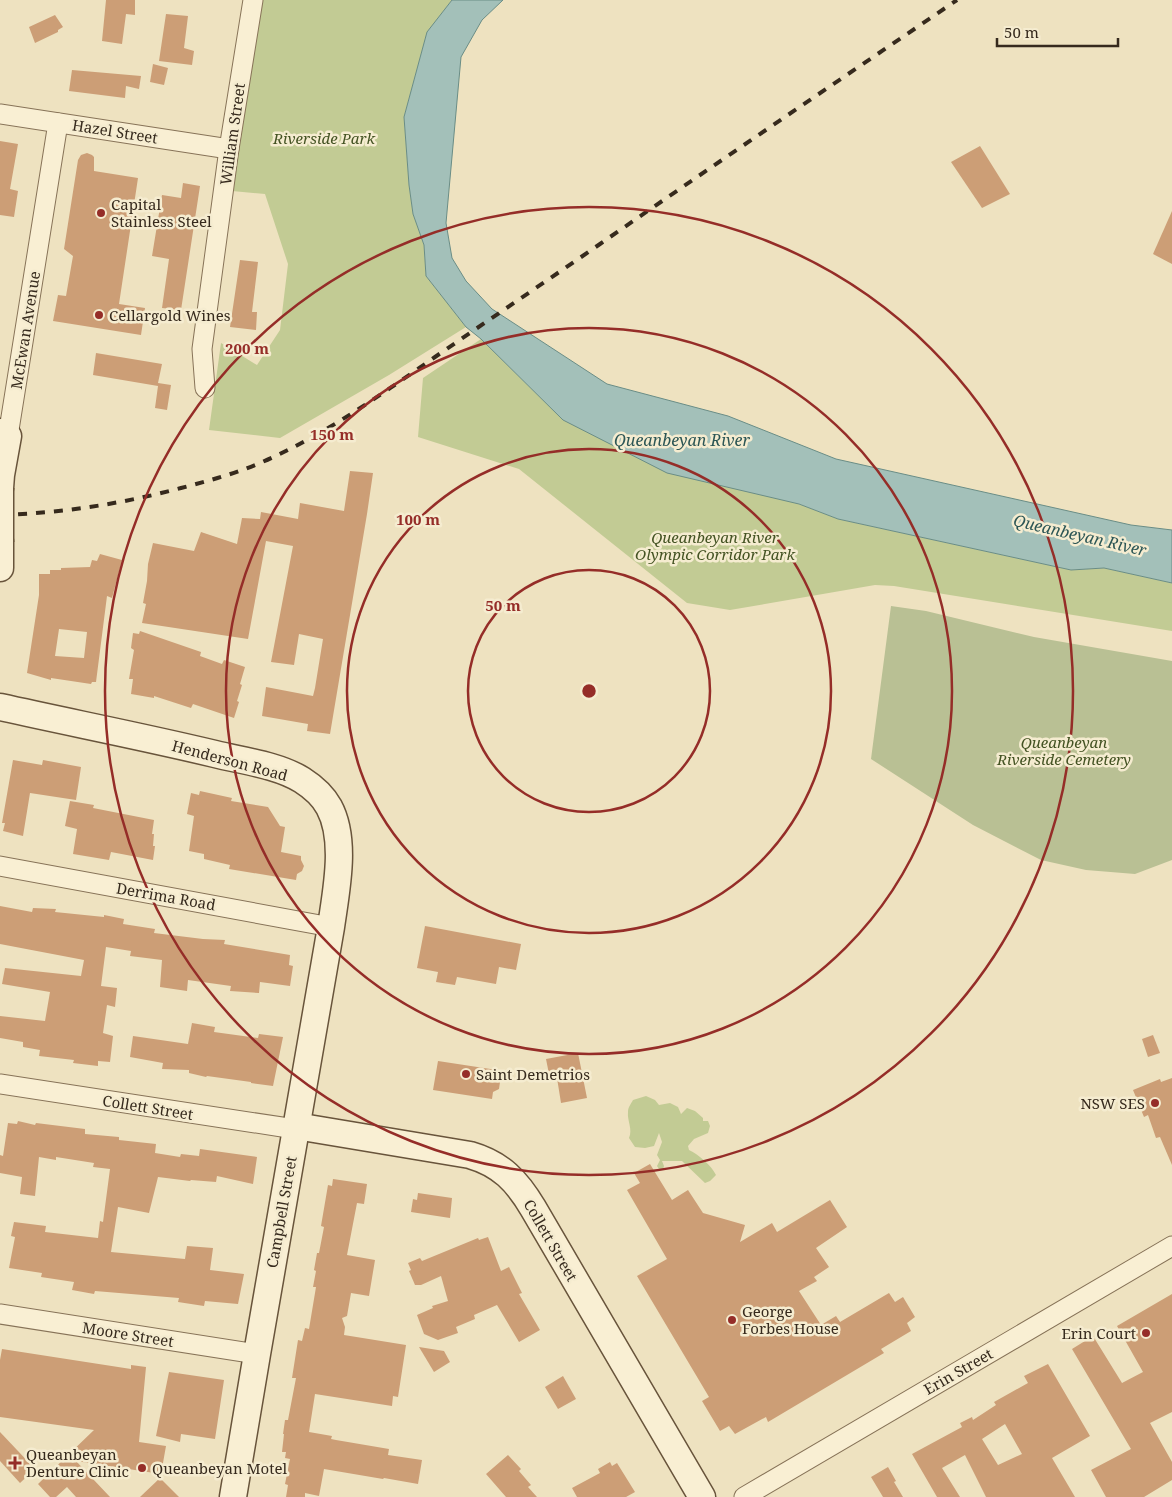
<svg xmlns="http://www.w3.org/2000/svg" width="1172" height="1497" font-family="'Noto Serif',serif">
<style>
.green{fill:#c2cb94}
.cemetery{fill:#b9c094}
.water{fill:#a3c0b9;stroke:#6a8d86}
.building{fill:#cc9e76;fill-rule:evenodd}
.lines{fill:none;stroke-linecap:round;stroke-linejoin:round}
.street-casing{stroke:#877358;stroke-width:21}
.secondary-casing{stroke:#68543b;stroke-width:29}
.street{stroke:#f9efd3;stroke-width:19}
.secondary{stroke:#f9efd3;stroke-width:26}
.rail{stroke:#362a1d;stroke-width:4;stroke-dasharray:9 9;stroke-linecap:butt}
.secondary-bridge-casing{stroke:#68543b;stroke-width:29;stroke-linecap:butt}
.secondary-bridge{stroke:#f9efd3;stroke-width:26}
.ring{fill:none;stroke:#952d28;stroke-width:2.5}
.poi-dot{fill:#952d28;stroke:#f5ecd0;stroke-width:2}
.labels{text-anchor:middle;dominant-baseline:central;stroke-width:5;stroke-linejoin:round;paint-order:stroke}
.street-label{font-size:15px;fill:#362a1d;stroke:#f5ecd0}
.park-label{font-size:15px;font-style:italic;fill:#445323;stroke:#f5ecd0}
.poi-label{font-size:15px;fill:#362a1d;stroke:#f5ecd0;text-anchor:start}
.water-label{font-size:16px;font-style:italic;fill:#2c5655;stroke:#f5ecd0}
.centre{fill:#952d28;stroke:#f5ecd0;stroke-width:2.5}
.ring-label{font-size:15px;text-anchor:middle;font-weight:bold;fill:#952d28;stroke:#f5ecd0;stroke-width:5;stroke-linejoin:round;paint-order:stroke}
</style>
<rect width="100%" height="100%" fill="#eee2c0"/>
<g class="green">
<polygon points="263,0 452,0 427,33 404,117 409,185 413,214 424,245 426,276 466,327 389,375 280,438 209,430 221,343 257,365 280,330 288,264 265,194 232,191"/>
<polygon points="481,339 563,420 799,504 838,519 1071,570 1104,568 1172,583 1172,631 894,586 875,585 730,610 687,603 519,469 418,437 423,378"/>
<path d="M646,1096L655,1100L659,1105L670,1103L678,1107L681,1114L687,1108L695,1111L703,1118V1121H708L710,1126L708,1133L694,1139L688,1146L689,1150C699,1155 711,1165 716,1175L710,1181L705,1183L682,1161H662L664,1166L663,1170L659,1169L657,1166L660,1160L657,1155L662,1142L659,1133L654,1146L645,1148L635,1147L629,1138C633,1129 627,1121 628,1112C628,1107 631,1104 633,1100Z"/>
</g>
<polygon class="cemetery" points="891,606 926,611 1034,637 1172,661 1172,860 1135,874 1086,870 1041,860 973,825 871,759"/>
<polygon class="water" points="452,0 503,0 482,20 461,57 446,223 452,258 466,281 492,309 607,384 728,416 836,459 1131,525 1172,530 1172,583 1104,568 1071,570 838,519 799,504 667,473 563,420 481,339 466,327 426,276 424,245 413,214 409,185 404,117 427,32"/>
<g class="building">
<polygon points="106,0 135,0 135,15 126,14 122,44 102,41"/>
<polygon points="166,14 188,16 184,48 194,51 192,65 159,61"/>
<polygon points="55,15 63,27 58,30 58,32 35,43 29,27"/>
<polygon points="153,64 168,68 164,85 150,82"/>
<polygon points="72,70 141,76 139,89 126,86 125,98 69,91"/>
<polygon points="0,141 18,144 10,189 18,191 14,217 0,215"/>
<polygon points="980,146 1010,194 982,208 951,162"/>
<polygon points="87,153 92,155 94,157 94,171 138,178 119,304 145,308 141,335 53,321 58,295 66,296 73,256 64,249 78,160 81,155"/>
<polygon points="183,183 200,186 181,310 162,308 169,259 152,256 162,195 181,198"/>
<polygon points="1172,211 1172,264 1153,254"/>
<polygon points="240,260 258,262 252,312 257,312 256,330 230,327"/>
<polygon points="96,353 162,364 158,383 171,385 167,410 155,408 158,386 93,375"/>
<polygon points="350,471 373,473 367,514 330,734 307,731 308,724 262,716 266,687 313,696 315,688 323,639 299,634 294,665 271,662 293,546 266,541 248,639 142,623 146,604 143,603 147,581 148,564 153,543 194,551 201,532 237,544 242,518 260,519 261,512 298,519 300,503 344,511"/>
<path d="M100,554L122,560L112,598L107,596L96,682H92L91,684L51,678V680L27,673L39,595V574H50V570H61V568L90,567L92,560L97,561ZM59,629L87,632L84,658L55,656Z"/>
<polygon points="140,631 201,652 200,656 222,664 224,660 245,667 240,684 242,685 237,701 239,702 234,718 193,704 191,708 154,696 154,698 131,694 133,679 129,679 134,650 131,648 133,633 139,634"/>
<polygon points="13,760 42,765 43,760 81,767 76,800 30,793 23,836 3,831 5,823 2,823"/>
<polygon points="200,791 232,798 231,801 268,807 280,826 285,827 281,852 301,856 301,860 304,866 302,871 297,874 296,880 229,869 230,865 204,859 204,854 189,851 194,816 187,814 191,793 199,795"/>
<polygon points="70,801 94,805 93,808 154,820 152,834 154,834 153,846 155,846 153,860 111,852 109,860 73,854 77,829 65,826"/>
<polygon points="0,906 32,912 33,908 56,909 55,912 104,917 104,915 124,919 123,924 155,929 154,933 203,939 225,940 224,944 290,955 289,965 293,966 290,986 260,982 259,993 230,991 231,986 188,980 187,991 160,987 162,960 130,956 131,951 106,947 101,986 117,988 115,1007 107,1005 103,1033 113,1036 110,1062 98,1061 98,1066 73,1063 74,1060 39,1056 40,1050 23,1047 23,1042 0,1038 0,1016 45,1021 50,992 2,984 5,968 81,976 84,960 0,944"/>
<polygon points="425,926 521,944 516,970 499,967 496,984 457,977 455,985 436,982 438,972 417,968"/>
<polygon points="192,1023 215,1027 214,1032 258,1038 259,1034 283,1037 273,1086 251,1083 251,1082 207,1076 206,1077 189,1073 189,1070 162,1069 163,1063 130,1057 133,1036 188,1044"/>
<polygon points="1153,1035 1160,1053 1148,1057 1142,1039"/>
<polygon points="578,1053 587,1098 561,1103 557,1078 550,1079 546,1059"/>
<polygon points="438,1061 497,1070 495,1077 500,1082 499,1089 493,1092 492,1099 433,1090"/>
<polygon points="1172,1078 1172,1165 1160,1137 1156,1138 1148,1115 1144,1117 1133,1090 1160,1079 1161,1082"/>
<polygon points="18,1121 35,1125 36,1123 85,1129 85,1134 119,1137 119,1140 156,1144 155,1153 180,1157 181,1154 199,1156 200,1149 257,1157 253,1184 217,1176 216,1182 191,1180 190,1181 158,1177 149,1213 118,1207 111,1252 185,1259 187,1246 213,1248 210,1270 244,1274 238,1304 205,1301 204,1306 178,1302 179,1298 95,1291 94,1294 72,1290 74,1282 41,1277 42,1273 9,1268 15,1237 11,1236 14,1222 46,1226 45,1232 98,1238 100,1221 103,1222 110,1169 93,1167 94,1163 56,1157 56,1160 39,1157 35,1196 20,1194 22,1177 0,1173 0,1155 3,1156 8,1123 17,1124"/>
<polygon points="650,1164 672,1200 688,1190 703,1213 745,1225 740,1242 772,1223 777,1232 830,1200 847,1227 816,1248 829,1267 814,1277 817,1281 799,1291 821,1325 836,1316 840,1322 889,1293 895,1302 903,1297 915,1317 907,1323 911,1331 881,1349 884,1353 768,1422 766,1417 735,1434 729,1426 720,1431 702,1401 709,1397 637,1276 667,1259 627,1190 640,1183 634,1173"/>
<polygon points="333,1179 367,1184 364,1204 357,1203 347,1255 375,1260 369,1296 351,1293 347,1316 342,1318 345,1327 344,1335 406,1345 398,1397 393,1396 392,1406 315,1394 309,1432 332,1436 331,1439 336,1440 389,1449 388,1455 422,1460 418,1484 384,1478 383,1479 324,1469 319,1496 305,1493 305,1497 286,1497 288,1485 285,1484 290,1459 285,1458 286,1452 282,1452 284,1434 283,1434 285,1420 288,1420 296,1378 292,1378 298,1340 302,1341 305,1328 309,1329 316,1287 313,1287 316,1271 314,1270 317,1253 319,1253 324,1227 321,1226 328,1185 332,1186"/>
<polygon points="418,1193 452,1198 450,1218 411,1212 413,1199 417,1200"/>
<polygon points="488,1237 501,1271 509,1267 522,1293 519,1294 540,1330 519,1342 497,1305 474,1315 475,1319 456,1327 458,1333 438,1340 424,1334 417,1315 433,1308 432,1306 448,1301 441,1276 421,1285 415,1285 409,1271 411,1270 408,1263 420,1258 422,1261 478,1238 479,1240"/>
<polygon points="1172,1294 1172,1412 1150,1423 1172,1462 1172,1480 1144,1497 1106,1497 1091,1470 1131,1449 1072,1349 1093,1336 1122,1383 1143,1372 1117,1326"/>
<polygon points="419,1347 444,1351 450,1362 434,1372"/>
<polygon points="2,1349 131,1369 131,1365 146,1367 139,1442 166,1446 161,1474 76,1461 110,1497 76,1497 67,1487 56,1497 50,1497 38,1484 94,1430 0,1417 0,1360"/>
<path d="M1048,1364L1090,1436L1052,1458L1075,1497H986L965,1455L942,1468L960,1497H937L912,1454L962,1427L960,1423L972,1417L973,1420L996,1405L994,1402L1028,1383L1024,1376ZM1005,1424L1022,1454L998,1465L982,1439Z"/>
<polygon points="169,1372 224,1380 215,1439 181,1434 180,1442 156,1436"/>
<polygon points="563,1376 576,1399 558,1409 545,1387"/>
<polygon points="0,1432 35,1469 20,1483 0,1461"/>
<polygon points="508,1455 521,1469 519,1471 531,1485 528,1487 537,1497 506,1497 486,1474"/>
<polygon points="610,1462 612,1466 617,1463 635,1492 626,1497 577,1497 572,1488 600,1473 598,1469"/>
<polygon points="888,1467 896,1481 894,1482 903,1497 883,1497 871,1477"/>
<polygon points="160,1478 179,1497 140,1497"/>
</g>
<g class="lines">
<g class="street-casing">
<g id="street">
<polyline points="0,114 229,149"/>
<polyline points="205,388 202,349 229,149 253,0"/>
<polyline points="8,436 58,123"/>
<polyline points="0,866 331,927"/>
<polyline points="0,1084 295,1129"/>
<polyline points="0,1314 257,1354"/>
<polyline points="744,1497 1172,1246"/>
</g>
</g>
<g class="secondary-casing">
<g id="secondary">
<polyline points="0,432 8,436 1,475 0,488"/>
<polyline points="0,568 0,542"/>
<path d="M0,707C72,723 144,737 215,754C243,761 278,765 302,780C313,787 323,796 329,807C347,840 336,891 331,927L257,1354L233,1497"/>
<path d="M296,1126L470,1155C501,1164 517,1181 533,1208L702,1497"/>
</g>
</g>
<use href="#street" class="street"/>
<use href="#secondary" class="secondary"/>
<path class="rail" d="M0,515C62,513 121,504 181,488C208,481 234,474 260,463C323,436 379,396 435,357C490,319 545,282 600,244C718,162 838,81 957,0"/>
<g class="secondary-bridge-casing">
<polyline id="secondary-bridge" points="0,488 0,542"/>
</g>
<use href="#secondary-bridge" class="secondary-bridge"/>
</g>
<g class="ring">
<circle cx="589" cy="691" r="121"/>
<circle cx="589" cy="691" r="242"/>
<circle cx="589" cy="691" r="363"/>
<circle cx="589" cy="691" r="484"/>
</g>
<g class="poi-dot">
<circle cx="101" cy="213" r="5"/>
<circle cx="99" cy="315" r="5"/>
<circle cx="466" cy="1074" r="5"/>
<circle cx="1155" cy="1103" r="5"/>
<circle cx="732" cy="1320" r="5"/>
<circle cx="1146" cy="1333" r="5"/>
<path d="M12.5 1455.5h5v5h5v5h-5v5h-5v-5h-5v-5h5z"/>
<circle cx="142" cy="1468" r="5"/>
</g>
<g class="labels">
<g class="street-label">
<text transform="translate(115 131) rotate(9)">Hazel Street</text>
<text transform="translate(232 134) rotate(-82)">William Street</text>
<text transform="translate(25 330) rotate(-81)">McEwan Avenue</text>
<text transform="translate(230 760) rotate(15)">Henderson Road</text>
<text transform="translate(166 896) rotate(10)">Derrima Road</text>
<text transform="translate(148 1107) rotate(9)">Collett Street</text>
<text transform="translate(281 1212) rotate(-80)">Campbell Street</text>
<text transform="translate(551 1240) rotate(60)">Collett Street</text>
<text transform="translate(128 1334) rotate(9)">Moore Street</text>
<text transform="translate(958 1371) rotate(-30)">Erin Street</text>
</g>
<g class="park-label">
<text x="324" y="138">Riverside Park</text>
<text x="715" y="537">Queanbeyan River<tspan x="715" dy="17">Olympic Corridor Park</tspan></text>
<text x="1064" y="742">Queanbeyan<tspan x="1064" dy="17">Riverside Cemetery</tspan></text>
</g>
<g class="poi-label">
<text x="111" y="204">Capital<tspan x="111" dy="17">Stainless Steel</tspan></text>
<text x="109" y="315">Cellargold Wines</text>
<text x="476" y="1074">Saint Demetrios</text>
<text x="1145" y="1103" text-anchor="end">NSW SES</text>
<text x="742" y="1311">George<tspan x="742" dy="17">Forbes House</tspan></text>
<text x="1136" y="1333" text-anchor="end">Erin Court</text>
<text x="26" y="1454">Queanbeyan<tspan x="26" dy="17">Denture Clinic</tspan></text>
<text x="152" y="1468">Queanbeyan Motel</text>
</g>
<g class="water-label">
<text x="682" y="440">Queanbeyan River</text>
<text transform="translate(1080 535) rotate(13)">Queanbeyan River</text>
</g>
</g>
<circle cx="589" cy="691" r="8" class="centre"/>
<g class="ring-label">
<text x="247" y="354">200 m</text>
<text x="332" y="440">150 m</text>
<text x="418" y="525">100 m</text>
<text x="503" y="611">50 m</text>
</g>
<path d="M997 38v8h121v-8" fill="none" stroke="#362a1d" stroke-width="2.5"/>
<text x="1004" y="38" font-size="15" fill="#362a1d" stroke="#f5ecd0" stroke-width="4" paint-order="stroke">50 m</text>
</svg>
